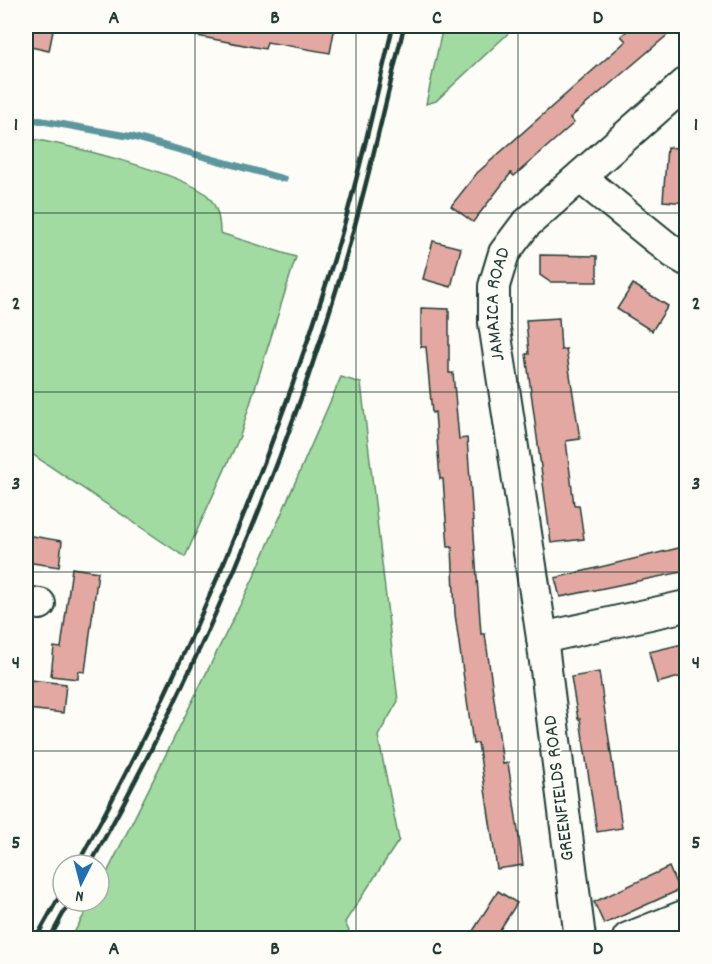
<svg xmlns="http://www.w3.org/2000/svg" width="712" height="964" font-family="Dekko,sans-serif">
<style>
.green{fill:#a1dba1;stroke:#608c6a;stroke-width:1.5}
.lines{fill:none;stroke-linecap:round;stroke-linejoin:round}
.stream{stroke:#5c979e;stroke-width:7}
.building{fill:#e2a8a1;stroke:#1f3d34;stroke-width:1.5}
.minor-casing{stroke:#1f3d34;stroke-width:34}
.minor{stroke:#fdfcf7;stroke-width:30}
.rail{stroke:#1f3d34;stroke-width:4.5}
.grid{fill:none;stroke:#1f3d34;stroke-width:1.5;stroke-opacity:0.55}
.labels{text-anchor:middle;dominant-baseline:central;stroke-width:4.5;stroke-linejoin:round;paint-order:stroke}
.street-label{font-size:20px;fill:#1f3d34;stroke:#fdfcf7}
.neatline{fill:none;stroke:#1f3d34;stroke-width:2}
.grid-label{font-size:20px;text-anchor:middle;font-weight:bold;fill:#1f3d34}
</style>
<rect width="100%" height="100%" fill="#fdfcf7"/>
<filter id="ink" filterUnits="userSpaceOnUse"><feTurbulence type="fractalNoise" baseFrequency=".0167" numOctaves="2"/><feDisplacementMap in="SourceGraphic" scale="12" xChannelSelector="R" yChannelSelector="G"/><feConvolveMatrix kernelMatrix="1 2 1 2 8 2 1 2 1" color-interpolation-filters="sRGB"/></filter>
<g filter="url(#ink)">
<g class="green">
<polygon points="443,26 516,26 436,101 426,104"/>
<path d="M26,138C64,144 180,172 207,195C217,205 220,220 220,233L296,257L240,436L185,557L26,450Z"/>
<polygon points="341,377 361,383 398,701 378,736 399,840 345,922 352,938 71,938 92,901 99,901 99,889 253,579"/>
</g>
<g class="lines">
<polyline class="stream" points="26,118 133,137 284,179"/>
</g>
<g class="building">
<polygon points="26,26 54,26 49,51 26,46"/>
<polygon points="186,26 335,26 330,53 267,42 265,49 186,34"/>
<polygon points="633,26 678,26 570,118 574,123 514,176 511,173 473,222 451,206 477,173 626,41 621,36"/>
<polygon points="667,147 687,149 687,203 663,201"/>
<polygon points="433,241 461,248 451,287 423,279"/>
<polygon points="540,255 597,256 597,282 550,282 540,275"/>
<polygon points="633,284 668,306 652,331 617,309"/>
<polygon points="421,308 449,309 449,373 453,373 459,439 467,438 481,634 485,634 503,764 508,763 523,865 497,869 478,743 473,744 455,614 452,547 448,547 443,479 440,479 435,412 432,413 426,347 421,347"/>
<polygon points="559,318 561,350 566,349 580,439 566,441 574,505 579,505 584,539 551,543 526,354 529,354 526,320"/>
<polygon points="26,535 62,541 59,567 26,562"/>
<polygon points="687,546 687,571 560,597 555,578"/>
<polygon points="72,568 98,572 85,672 78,671 78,679 51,676 54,647 61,648"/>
<polygon points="687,643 687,675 657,683 649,652"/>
<polygon points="599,672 622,828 597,832 580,719 578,719 571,677"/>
<polygon points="30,680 66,684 63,713 27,709"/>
<polygon points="669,867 679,890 604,924 594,902"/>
<polygon points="498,891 517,903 494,939 468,939"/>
</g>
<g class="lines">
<g class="minor-casing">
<g id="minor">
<polyline points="580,177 674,253 686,260"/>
<polyline points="26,602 40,604"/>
<polyline points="542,638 686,606"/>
<path id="s1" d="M580,938L542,638L494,323V286L504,253L525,225L686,83"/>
<polyline points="628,938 686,915"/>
</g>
</g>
<use href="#minor" class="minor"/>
<g class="rail">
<path d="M77,865C181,677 265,480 329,275C355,194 373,109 393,26"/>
<path d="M90,865C193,680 278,484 339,281C364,197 384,111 404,26"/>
<polyline points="36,938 63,890"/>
<polyline points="50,938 70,901"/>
</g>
</g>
</g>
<path class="grid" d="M195,26V938M356,26V938M518,26V938M26,213H686M26,392H686M26,572H686M26,751H686"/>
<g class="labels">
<g class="street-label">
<text stroke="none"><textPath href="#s1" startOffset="640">JAMAICA ROAD</textPath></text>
<text transform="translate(560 788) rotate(-97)">GREENFIELDS ROAD</text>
</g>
</g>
<rect width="712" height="964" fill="none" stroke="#fdfcf7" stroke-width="66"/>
<g transform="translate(81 883) rotate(186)"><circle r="28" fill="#fdfcf7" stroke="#a4b0a9" stroke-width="1.5"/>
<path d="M0-4.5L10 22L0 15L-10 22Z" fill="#1f6fb2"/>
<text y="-9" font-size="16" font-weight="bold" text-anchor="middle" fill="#1f3d34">N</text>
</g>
<rect x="33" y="33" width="646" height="898" class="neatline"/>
<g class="grid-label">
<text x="114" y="23">A</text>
<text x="275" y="23">B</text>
<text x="437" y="23">C</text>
<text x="598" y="23">D</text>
<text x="16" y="130">1</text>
<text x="696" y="130">1</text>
<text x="16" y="309">2</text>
<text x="696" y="309">2</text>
<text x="16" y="489">3</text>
<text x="696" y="489">3</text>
<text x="16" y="668">4</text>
<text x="696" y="668">4</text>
<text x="16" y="848">5</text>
<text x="696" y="848">5</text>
<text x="114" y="954">A</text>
<text x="275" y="954">B</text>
<text x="437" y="954">C</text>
<text x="598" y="954">D</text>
</g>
</svg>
